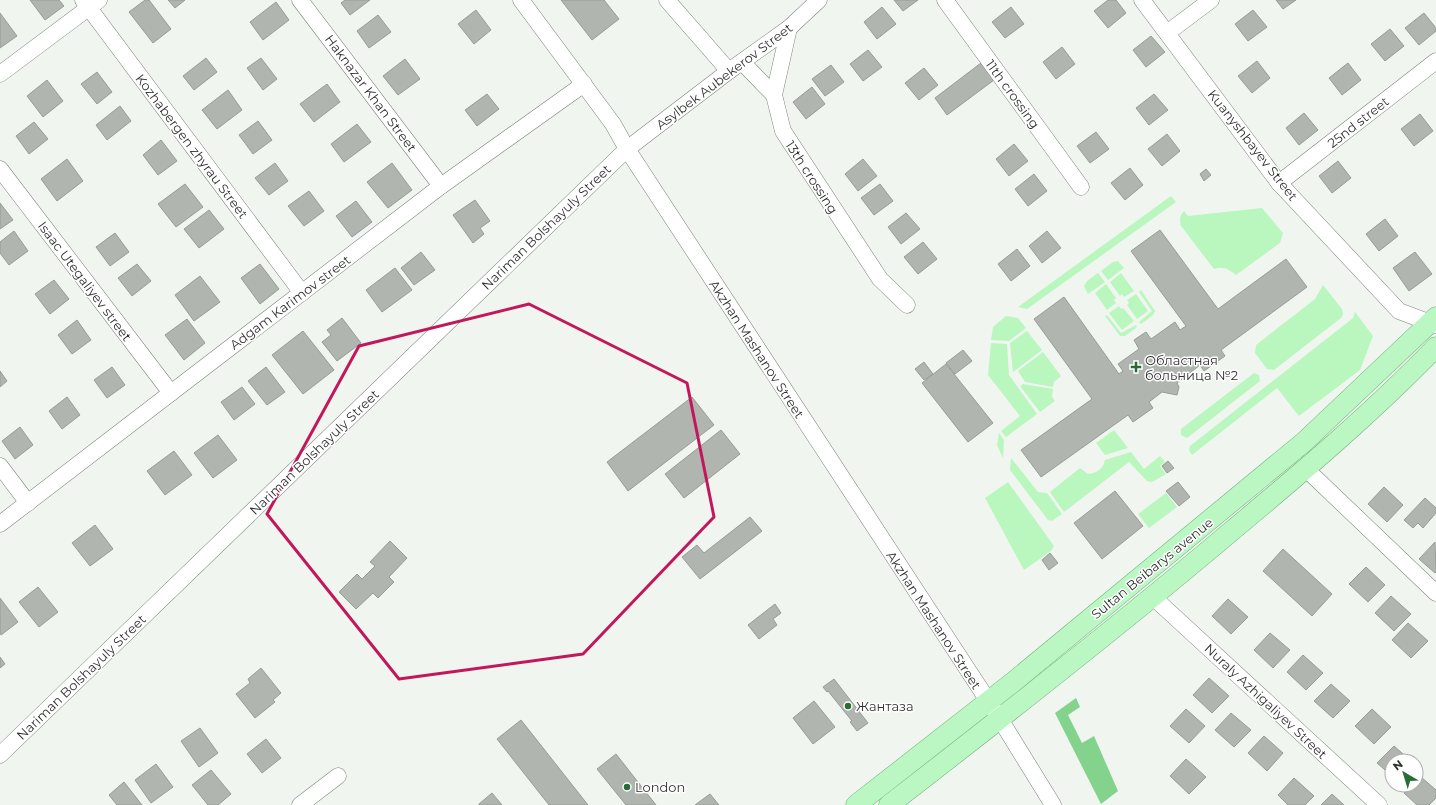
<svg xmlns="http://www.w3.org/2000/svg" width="1436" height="805" font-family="Montserrat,sans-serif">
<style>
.green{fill:#b9f7bf}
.forest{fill:#83d38d}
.building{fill:#b0b5b0;stroke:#989c98}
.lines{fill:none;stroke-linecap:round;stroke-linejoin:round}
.minor-casing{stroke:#7d827d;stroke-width:17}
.major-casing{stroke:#6cae76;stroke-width:21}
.minor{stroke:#fff;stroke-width:16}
.major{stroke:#baf7c3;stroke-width:20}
.marked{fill:none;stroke:#c2185b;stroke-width:3;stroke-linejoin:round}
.poi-dot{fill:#296c36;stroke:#fff;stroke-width:1.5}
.labels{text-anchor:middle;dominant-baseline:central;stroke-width:3;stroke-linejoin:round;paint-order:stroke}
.street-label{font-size:13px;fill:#313331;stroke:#fff}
.poi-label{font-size:13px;fill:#313331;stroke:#fff;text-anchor:start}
</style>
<rect width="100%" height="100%" fill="#f0f5f0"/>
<g class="green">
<polygon points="1171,196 1176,202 1027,309 1018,307"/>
<path d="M1262,208L1283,233L1280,243L1236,275C1228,269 1224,266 1214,269L1181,226C1179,219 1180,216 1184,211L1188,216Z"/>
<polygon points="1118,261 1124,268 1108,280 1101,271 1113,262"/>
<polygon points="1098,273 1105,282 1088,294 1084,286 1087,281"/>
<polygon points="1121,273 1134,291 1124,297 1122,294 1120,296 1110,282"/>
<polygon points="1106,284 1116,298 1114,300 1116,303 1107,310 1095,293"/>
<polygon points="1323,285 1342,309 1343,314 1341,318 1274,370 1267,369 1255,353 1256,345 1315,299"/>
<polygon points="1141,290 1155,311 1153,315 1141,324 1139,322 1152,311 1139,292"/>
<polygon points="1136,294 1148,311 1137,319 1127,305 1129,303 1127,300"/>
<polygon points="1119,306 1121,309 1123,308 1134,321 1122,330 1109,313"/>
<polygon points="1355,312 1373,336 1360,370 1299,416 1277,388 1192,455 1189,450 1190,446 1353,318"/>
<polygon points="1107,315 1121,333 1136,325 1137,327 1125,336 1120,336 1105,316"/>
<polygon points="1006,316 1018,318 1026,328 1009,341 991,340 993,327"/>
<polygon points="1027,331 1042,350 1013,372 1010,343"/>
<polygon points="991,343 1007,344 1009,375 1037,414 1006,437 1001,431 1020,416 988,375"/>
<polygon points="1043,352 1061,376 1054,382 1053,387 1025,382 1018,371"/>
<polygon points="1254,373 1259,375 1260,381 1187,438 1181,435 1181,429"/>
<polygon points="1023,384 1053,389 1052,397 1055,401 1040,412 1020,386"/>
<polygon points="1114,430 1128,448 1105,455 1096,443"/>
<polygon points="999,433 1004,440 1003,458 997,445"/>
<path d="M1131,452L1144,469L1160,456L1165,462L1160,466L1166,474L1152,482L1147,481L1129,462L1064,512L1050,492L1080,468L1088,474C1097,473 1103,469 1105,460Z"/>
<polygon points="1011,458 1038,492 1047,493 1062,514 1052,521 1048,520 1010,470"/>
<polygon points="1008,482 1054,546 1051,551 1024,570 985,498"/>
<polygon points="1166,493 1177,507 1149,528 1138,514"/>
</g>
<polygon class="forest" points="1076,698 1080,707 1068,715 1082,743 1094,736 1118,791 1101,804 1055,713"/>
<g class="building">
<polygon points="30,0 59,0 64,6 45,20"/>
<polygon points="145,0 149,0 171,29 153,43 129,12"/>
<polygon points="168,0 185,0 175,8"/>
<polygon points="345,0 370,0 350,15 341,3"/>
<polygon points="561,0 604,0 619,19 592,40"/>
<polygon points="894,0 918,0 903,11"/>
<polygon points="1108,0 1116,0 1126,13 1108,28 1094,11"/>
<polygon points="1276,0 1296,0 1283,9"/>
<polygon points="276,2 289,20 263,40 250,22"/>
<polygon points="882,7 896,24 877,39 864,22"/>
<polygon points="1011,7 1024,24 1005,38 992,22"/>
<polygon points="476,10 491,30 474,44 458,24"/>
<polygon points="1253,10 1267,27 1248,41 1235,24"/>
<polygon points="0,13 17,36 0,48"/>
<polygon points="1424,13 1436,28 1436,31 1419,45 1405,28"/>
<polygon points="378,15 391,32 369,48 357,31"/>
<polygon points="1390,29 1404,46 1385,61 1371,44"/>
<polygon points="1151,36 1165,52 1146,67 1133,50"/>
<polygon points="1062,47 1075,64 1056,79 1043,62"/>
<polygon points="868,50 882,67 863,81 850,64"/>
<polygon points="206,58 217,72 194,90 183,76"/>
<polygon points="261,58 277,79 263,90 247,68"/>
<polygon points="405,59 420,79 398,95 383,76"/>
<polygon points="1257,61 1270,78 1252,93 1238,76"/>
<polygon points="981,63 994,80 947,115 935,98"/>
<polygon points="1348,63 1361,80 1342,95 1329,78"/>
<polygon points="831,65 844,82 825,96 812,79"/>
<polygon points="924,68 938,85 919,100 905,83"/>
<polygon points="97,72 112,92 97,104 81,84"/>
<polygon points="47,80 63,101 43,117 27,96"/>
<polygon points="327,84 340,102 314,122 300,104"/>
<polygon points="812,87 825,104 806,119 793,102"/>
<polygon points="228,90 242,110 217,129 202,110"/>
<polygon points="487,94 499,109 477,126 465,110"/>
<polygon points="1154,94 1168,110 1149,125 1136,108"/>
<polygon points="120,106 131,121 107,140 96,125"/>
<polygon points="1304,113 1318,130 1299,145 1286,128"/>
<polygon points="1420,114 1433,131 1414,146 1401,129"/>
<polygon points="258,121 272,140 253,154 239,135"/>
<polygon points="34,122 48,139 29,154 16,136"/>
<polygon points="357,124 371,142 344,162 331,144"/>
<polygon points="1096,132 1109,149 1090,163 1077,146"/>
<polygon points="1167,134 1180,151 1162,166 1148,149"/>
<polygon points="161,140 177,161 158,175 143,155"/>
<polygon points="1014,144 1028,161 1009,176 996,159"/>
<polygon points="67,159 83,181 57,201 41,179"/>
<polygon points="863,159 877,176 858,191 845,174"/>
<polygon points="1338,161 1351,178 1332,193 1319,176"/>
<polygon points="275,163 288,181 269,195 255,178"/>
<polygon points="392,163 412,190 388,208 367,182"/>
<polygon points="1130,168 1143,185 1125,200 1111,183"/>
<polygon points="1206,169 1211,175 1204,181 1200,174"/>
<polygon points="1034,174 1047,191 1028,206 1015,189"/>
<polygon points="185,184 203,207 176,227 158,204"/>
<polygon points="880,184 893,201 874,215 861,198"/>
<polygon points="309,191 324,211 304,226 288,206"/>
<polygon points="475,200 490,221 480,228 484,234 473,243 453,215"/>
<polygon points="356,201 372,222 352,237 336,216"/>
<polygon points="0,203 13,220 0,229"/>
<polygon points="209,210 224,229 199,248 184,229"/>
<polygon points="906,213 920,229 901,244 888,227"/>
<polygon points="1385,219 1398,236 1379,251 1366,234"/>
<polygon points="1160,230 1218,309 1286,259 1307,287 1221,350 1225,356 1204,371 1200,365 1177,383 1179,387 1177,395 1162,392 1149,402 1153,408 1133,422 1128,415 1041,477 1021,450 1092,399 1034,319 1064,297 1119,374 1123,371 1118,364 1139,349 1134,340 1146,332 1151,339 1175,322 1180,330 1186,326 1131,251"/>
<polygon points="14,231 28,251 9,265 0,253 0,242"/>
<polygon points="1047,231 1061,248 1042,263 1029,246"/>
<polygon points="115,233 129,252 110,266 96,247"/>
<polygon points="923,242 937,259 918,274 904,257"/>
<polygon points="1017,249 1030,266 1011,281 998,264"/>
<polygon points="421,252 435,270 414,285 401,268"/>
<polygon points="1415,252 1432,274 1409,291 1393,268"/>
<polygon points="137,264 151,281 132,296 118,278"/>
<polygon points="260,264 279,289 260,304 241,278"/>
<polygon points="395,268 412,290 382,312 366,290"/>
<polygon points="200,276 220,302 194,321 175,295"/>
<polygon points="54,280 69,299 50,314 35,294"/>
<polygon points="342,318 361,343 337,361 322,342 331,335 327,330"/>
<polygon points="187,319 205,343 184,360 165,335"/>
<polygon points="77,320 91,340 72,354 58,335"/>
<polygon points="303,331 334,370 303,394 272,355"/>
<polygon points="963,350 972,361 955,374 946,363"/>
<polygon points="924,362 933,374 924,380 915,369"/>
<polygon points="946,364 993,423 968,442 922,383"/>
<polygon points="112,367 125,385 107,398 94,380"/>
<polygon points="266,367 285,392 267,405 248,381"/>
<polygon points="0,371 7,381 0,387"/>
<polygon points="242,387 255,404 234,420 221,402"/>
<polygon points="67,397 80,415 62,429 49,411"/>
<polygon points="692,397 714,425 628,491 607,462"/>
<polygon points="20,427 33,445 15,459 2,441"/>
<polygon points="721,430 740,454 684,498 665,474"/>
<polygon points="218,435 237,460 213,478 194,453"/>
<polygon points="174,451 192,475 165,495 147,471"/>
<polygon points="1168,461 1174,468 1167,473 1162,466"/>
<polygon points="1178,482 1190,497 1179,506 1166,491"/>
<polygon points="1384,487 1403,505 1387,522 1368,504"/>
<polygon points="1115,491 1143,526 1102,559 1074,523"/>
<polygon points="1425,498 1436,508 1436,513 1423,528 1418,523 1413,528 1404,520"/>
<polygon points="750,517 762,531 700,579 682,557 697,545 704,553"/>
<polygon points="95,525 113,549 90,566 72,543"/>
<polygon points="390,541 407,558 389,577 394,582 378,598 373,593 356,609 339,592 357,574 362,579 375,566 370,562"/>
<polygon points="1435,542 1436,572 1435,573 1419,559"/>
<polygon points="1283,549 1332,594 1312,616 1263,571"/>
<polygon points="1050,553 1058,563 1049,570 1042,560"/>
<polygon points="1366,567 1385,585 1368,602 1349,584"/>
<polygon points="38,587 58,612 39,627 19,602"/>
<polygon points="1391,596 1411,614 1394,631 1375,613"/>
<polygon points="0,598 18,622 1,635 0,633"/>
<polygon points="1228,599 1248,617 1231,634 1212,616"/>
<polygon points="775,604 781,613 773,619 777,625 759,639 748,625"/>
<polygon points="1408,623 1428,641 1411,658 1392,640"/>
<polygon points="1270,633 1290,650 1273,668 1254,650"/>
<polygon points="1303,655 1323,673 1306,690 1287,672"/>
<polygon points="0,657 5,664 0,668"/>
<polygon points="261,668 281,693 273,700 275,702 255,718 236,694 250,683 248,679"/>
<polygon points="1209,678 1229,696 1212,713 1193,695"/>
<polygon points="834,679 868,723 857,731 850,722 852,721 828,691 827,692 823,687"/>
<polygon points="1331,684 1350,701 1333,718 1314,701"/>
<polygon points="814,701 835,727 813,744 793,718"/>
<polygon points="1186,709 1205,726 1189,743 1170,726"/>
<polygon points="1372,709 1391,727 1374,744 1355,726"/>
<polygon points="1231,713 1251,730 1234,747 1215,730"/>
<polygon points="521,720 588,805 549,805 497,739"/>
<polygon points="200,728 218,753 199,767 181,741"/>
<polygon points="1264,736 1283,753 1267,771 1248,753"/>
<polygon points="266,739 281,758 262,773 247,754"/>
<polygon points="1394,746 1411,761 1392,761 1392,776 1377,763"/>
<polygon points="616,754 656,805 626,805 597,769"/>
<polygon points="1186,759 1206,777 1189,794 1170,776"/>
<polygon points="156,764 173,787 151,803 135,780"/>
<polygon points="211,770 231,794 218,805 208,805 192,785"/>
<polygon points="1421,777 1436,790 1436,798 1429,805 1417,805 1404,793 1413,785 1416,785 1416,781"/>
<polygon points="1294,778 1314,796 1305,805 1288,805 1278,795"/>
<polygon points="124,782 142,805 117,805 109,795"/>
<polygon points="492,793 502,805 479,805 479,804"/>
<polygon points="710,794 719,805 695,805"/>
<polygon points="1332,794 1344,805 1321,805"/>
</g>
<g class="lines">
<g class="minor-casing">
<g id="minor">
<polyline points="83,0 302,293"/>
<polyline points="300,0 441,186"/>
<polyline points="521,0 613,124 627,149 1000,719 1053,805"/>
<polyline points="667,0 729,71"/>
<polyline points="945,0 1081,187"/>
<polyline points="1142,0 1279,183 1399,311 1436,325"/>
<polyline points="789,28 774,95 783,131 880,279 907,305"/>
<polyline points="1167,33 1211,0"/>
<polyline points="742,62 774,95"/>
<polyline points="0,74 99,0"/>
<polyline points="0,169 171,393"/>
<polyline points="1279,183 1436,61"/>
<polyline points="0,466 28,503"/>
<polyline points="1306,469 1436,593"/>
<polyline points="0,524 441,186 584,84"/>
<polyline points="1153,597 1379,805"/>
<polyline points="0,755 627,149 729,71 789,28 819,0"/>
<polyline points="300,805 338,776"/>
</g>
</g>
<g class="major-casing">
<g id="major">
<polyline points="856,805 1012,683 1304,442 1436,317"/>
<path d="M889,805C1004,716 1118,627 1228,534C1300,474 1371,414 1436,347"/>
</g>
</g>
<use href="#minor" class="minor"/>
<use href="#major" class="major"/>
</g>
<path class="marked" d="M529,304L687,383L714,517L583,654L399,679L267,514L359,346Z"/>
<g class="poi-dot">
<path d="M1134 361h4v4h4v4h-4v4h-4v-4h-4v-4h4z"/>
<circle cx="848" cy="706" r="4"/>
<circle cx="627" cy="787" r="4"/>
</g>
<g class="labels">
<g class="street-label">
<text transform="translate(724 76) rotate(-37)">Asylbek Aubekerov Street</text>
<text transform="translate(371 93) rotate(53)">Haknazar Khan Street</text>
<text transform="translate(1013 94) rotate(54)">11th crossing</text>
<text transform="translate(1358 122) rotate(-38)">25nd street</text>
<text transform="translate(1253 145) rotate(52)">Kuanyshbayev Street</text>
<text transform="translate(192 146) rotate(53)">Kozhabergen zhyrau Street</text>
<text transform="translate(812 177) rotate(57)">13th crossing</text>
<text transform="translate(546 227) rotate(-44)">Nariman Bolshayuly Street</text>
<text transform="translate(85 281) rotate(53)">Isaac Utegaliyev street</text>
<text transform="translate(290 302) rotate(-37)">Adgam Karimov street</text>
<text transform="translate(757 349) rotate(57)">Akzhan Mashanov Street</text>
<text transform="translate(314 452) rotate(-44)">Nariman Bolshayuly Street</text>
<text transform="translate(1152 568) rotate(-39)">Sultan Beibarys avenue</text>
<text transform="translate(934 620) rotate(57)">Akzhan Mashanov Street</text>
<text transform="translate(81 677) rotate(-44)">Nariman Bolshayuly Street</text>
<text transform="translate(1266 701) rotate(43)">Nuraly Azhigaliyev Street</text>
</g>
<g class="poi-label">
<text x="1145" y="360">Областная<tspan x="1145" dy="15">больница №2</tspan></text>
<text x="856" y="706">Жантаза</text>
<text x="635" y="787">London</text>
</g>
</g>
<g transform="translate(1404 773) rotate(322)"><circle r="19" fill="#ffffff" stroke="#adadad"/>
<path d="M0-3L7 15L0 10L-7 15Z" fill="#296c36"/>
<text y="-6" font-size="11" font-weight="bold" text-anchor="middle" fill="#313331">N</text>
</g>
</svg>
